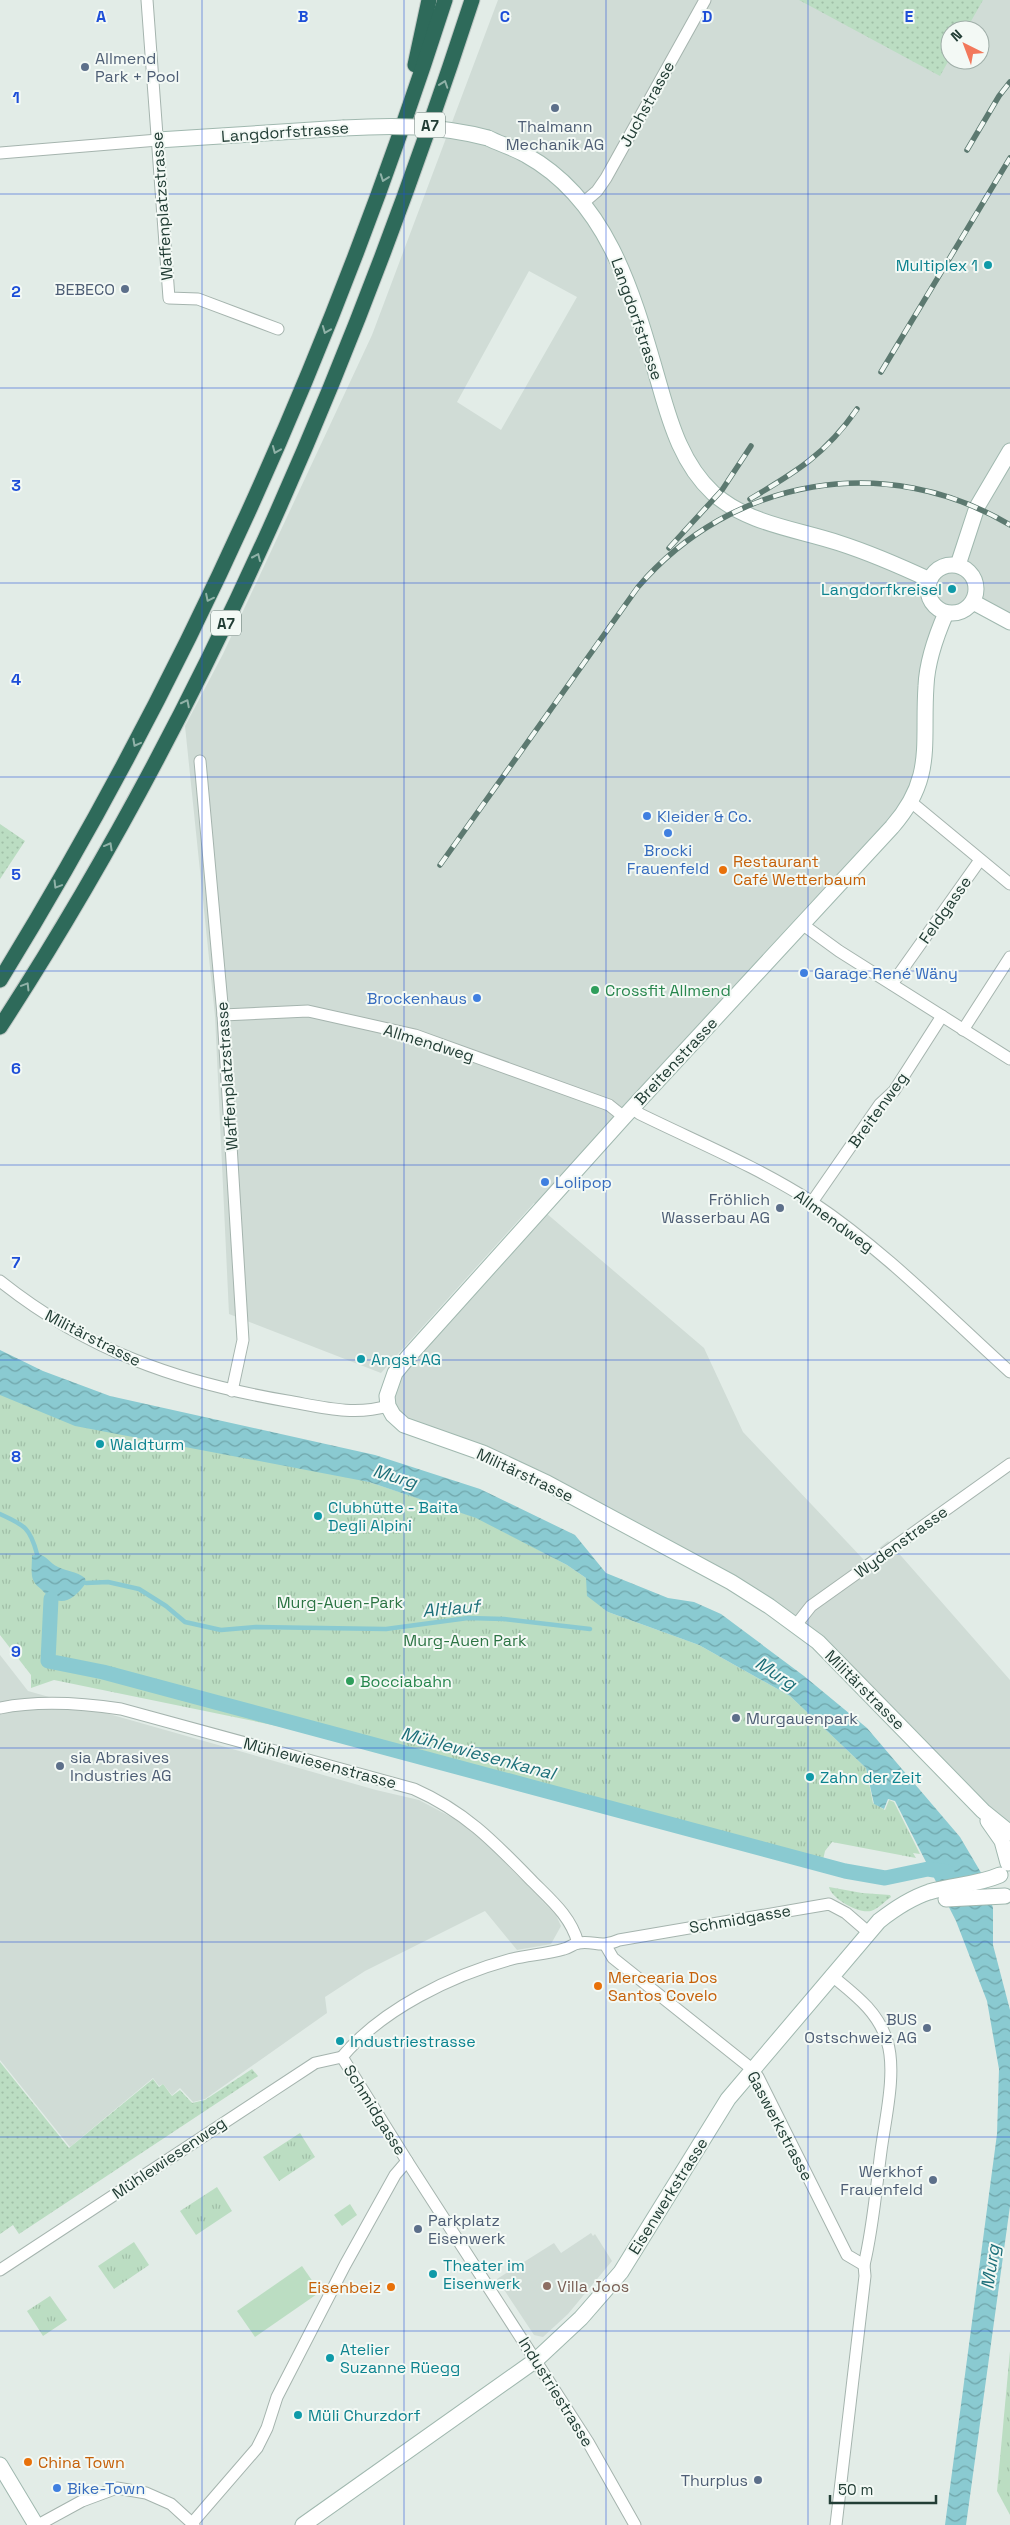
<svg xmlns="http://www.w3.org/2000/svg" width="1010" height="2525" font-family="'Space Grotesk',sans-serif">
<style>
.built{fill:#d0dcd6;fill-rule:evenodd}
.grass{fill:url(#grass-dots)}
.park{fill:url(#park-tufts)}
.pitch{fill:#bbddc2}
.water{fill:url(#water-waves)}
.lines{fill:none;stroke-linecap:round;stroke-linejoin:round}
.stream{stroke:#8acad1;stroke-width:4.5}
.canal{stroke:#8acad1;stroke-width:15}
.street-casing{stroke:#a5b4ae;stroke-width:13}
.secondary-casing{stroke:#a0b8af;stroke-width:17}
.highway-casing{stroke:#c1c9c6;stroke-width:17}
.street{stroke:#fff;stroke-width:11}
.secondary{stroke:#fff;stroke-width:15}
.highway{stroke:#2e6a5a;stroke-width:15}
.rail-casing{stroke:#5c7970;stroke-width:5.5}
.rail{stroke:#f3f9f5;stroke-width:4;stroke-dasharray:11;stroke-linecap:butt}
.secondary-bridge-casing{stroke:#a0b8af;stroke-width:17;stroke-linecap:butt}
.secondary-bridge{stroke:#fff;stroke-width:15}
.oneway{stroke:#90b2a8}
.grid{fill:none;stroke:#1d4ed8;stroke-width:1;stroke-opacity:0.55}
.service-dot{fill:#5c6f8a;stroke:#f3f9f5;stroke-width:2}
.culture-dot{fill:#0f9aa8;stroke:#f3f9f5;stroke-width:2}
.shop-dot{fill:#3f7fe0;stroke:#f3f9f5;stroke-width:2}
.food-dot{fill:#e8710a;stroke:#f3f9f5;stroke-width:2}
.leisure-dot{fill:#2e9e5b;stroke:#f3f9f5;stroke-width:2}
.education-dot{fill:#8d6e63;stroke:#f3f9f5;stroke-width:2}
.labels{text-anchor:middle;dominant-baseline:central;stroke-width:4;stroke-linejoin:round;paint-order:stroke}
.shield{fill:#f3f9f5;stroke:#61756f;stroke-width:1}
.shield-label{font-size:15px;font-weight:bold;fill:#223d35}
.service-label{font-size:16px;fill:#4e5e75;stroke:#f3f9f5;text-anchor:end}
.street-label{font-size:16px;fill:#223d35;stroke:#f3f9f5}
.culture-label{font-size:16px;fill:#0d838f;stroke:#f3f9f5;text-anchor:start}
.shop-label{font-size:16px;fill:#366cbe;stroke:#f3f9f5;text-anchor:start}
.food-label{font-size:16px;fill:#c56008;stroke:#f3f9f5;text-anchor:start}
.leisure-label{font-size:16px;fill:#27864d;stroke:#f3f9f5;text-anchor:start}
.park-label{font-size:16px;fill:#2c7444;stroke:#f3f9f5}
.education-label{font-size:16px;fill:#785e54;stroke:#f3f9f5;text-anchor:start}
.water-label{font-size:18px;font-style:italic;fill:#1c6f79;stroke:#f3f9f5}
.grid-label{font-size:16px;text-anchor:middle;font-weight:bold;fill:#1d4ed8;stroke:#f3f9f5;stroke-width:4;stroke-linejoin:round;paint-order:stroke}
</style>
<defs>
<pattern id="grass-dots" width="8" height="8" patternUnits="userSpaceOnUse" patternTransform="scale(1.25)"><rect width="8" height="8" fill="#bbddc2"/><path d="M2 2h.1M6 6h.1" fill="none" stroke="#a0bfa7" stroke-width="1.8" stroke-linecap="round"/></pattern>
<pattern id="park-tufts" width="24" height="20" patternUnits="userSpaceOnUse" patternTransform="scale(1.25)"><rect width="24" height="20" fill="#bbddc2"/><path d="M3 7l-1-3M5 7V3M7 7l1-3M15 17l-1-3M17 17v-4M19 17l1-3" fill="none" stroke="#a0bfa7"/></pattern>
<pattern id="water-waves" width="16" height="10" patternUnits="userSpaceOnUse" patternTransform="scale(1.25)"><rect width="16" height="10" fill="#8acad1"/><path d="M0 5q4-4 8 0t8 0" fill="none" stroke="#70a5aa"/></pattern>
</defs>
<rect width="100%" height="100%" fill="#e2ece7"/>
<g class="built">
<path d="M498,0H1010V622L973,602L946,613L937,634L925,765L897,831L546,1213L704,1348L743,1432L864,1560L888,1541L1010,1680V1833L796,1625L570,1495L404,1425L387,1396L409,1367L546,1213L534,1203L381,1373L229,1314L215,1016L185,726L223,654L372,335ZM950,30H980V60H950ZM529,271L577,297L501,430L457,402Z"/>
<polygon points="0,1655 28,1691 376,1790 419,1800 453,1818 477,1834 556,1915 561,1926 551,1944 517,1950 485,1911 365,1971 325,1997 327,2013 205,2099 193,2102 180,2088 172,2095 163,2084 159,2086 153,2078 70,2147 0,2060"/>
<polygon points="591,2233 593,2236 595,2234 612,2261 568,2314 543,2337 534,2335 497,2279 554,2243 561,2253"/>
</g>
<g class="grass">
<polygon points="799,0 983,0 966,30 950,30 950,58 940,76"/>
<polygon points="0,824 25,841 0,879"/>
<path d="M829,1887L862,1893L890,1895L891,1897C885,1901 878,1909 871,1911C858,1914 831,1898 829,1887Z"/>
<polygon points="0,2062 69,2148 153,2079 159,2087 163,2084 172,2096 180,2090 192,2103 205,2100 252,2069 258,2076 19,2234 13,2225 0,2234"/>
</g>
<g class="park">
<polygon points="0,1379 369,1482 478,1518 567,1565 586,1578 608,1612 699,1645 790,1696 866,1768 873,1803 885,1810 889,1800 894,1802 920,1854 913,1853 916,1858 832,1842 825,1851 821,1869 803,1861 452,1762 54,1680 31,1688 31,1675 0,1635"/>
<polygon points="300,2133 315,2157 279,2181 263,2157"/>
<polygon points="217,2187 232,2211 196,2235 180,2211"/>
<polygon points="134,2242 149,2265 114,2289 98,2266"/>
<polygon points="50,2296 67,2320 43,2336 27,2311"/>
<polygon points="1010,2351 1010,2515 997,2491"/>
</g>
<g class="pitch">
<polygon points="350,2204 357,2215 342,2226 334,2215"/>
<polygon points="302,2266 320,2292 255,2337 237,2311"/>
</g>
<g class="water">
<polygon points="0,1350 43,1371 110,1396 375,1455 480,1489 575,1535 606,1573 668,1598 694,1602 721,1614 804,1676 867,1728 960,1837 983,1876 993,1908 993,1945 1010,2010 1010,2206 966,2525 945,2525 997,2134 999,2069 987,2001 956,1921 895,1801 888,1799 884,1809 874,1804 866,1768 790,1696 699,1645 608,1612 587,1596 586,1578 567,1565 476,1518 369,1482 75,1426 0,1395"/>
<path d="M37,1554C47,1555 50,1564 58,1567C68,1572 76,1571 85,1578L86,1583C72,1602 59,1609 41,1589C37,1586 33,1582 32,1576C31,1570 32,1563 32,1556Z"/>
</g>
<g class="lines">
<g class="stream">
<path d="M0,1514C24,1525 30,1527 37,1554"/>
<polyline points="86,1583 108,1582 139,1589 166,1606 185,1622 221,1630 256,1627 386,1629 468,1618 504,1619 590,1629"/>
</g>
<polyline class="canal" points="51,1599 48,1661 103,1672 845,1871 885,1878 928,1869 947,1872"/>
<g class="street-casing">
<g id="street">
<polyline points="147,0 169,298 198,299 278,329"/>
<polyline points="0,153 158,140"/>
<polyline points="583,203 597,191 606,178 705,0"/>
<polyline points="200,761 223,1015 243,1340 232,1391"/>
<polyline points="911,802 1010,884"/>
<polyline points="802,924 839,951 1010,1059"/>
<polyline points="892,984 980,860"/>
<polyline points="223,1015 308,1011 415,1035 609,1105 624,1117"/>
<polyline points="963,1030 1010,957"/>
<path d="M632,1108L640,1114C697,1142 758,1167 812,1202C884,1250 946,1314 1010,1372"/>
<polyline points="812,1202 880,1104 894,1091 942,1016"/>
<path d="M0,1281C88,1351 177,1382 287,1401C322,1407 353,1416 388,1406"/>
<polyline points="796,1625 811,1606 1010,1464"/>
<path d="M0,1708C40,1700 81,1703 121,1709L414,1789C466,1812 495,1843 533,1882C552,1901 571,1917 578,1943"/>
<polyline points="606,1946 613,1958 752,2069 758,2077 847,2255 864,2265"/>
<path d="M831,1975C854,1994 878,2011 887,2041C897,2071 885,2120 881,2151C876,2189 873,2228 864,2265L865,2276L836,2525"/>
<polyline points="407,2161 588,2442 635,2525"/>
<polyline points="0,2270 315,2063 342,2057"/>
<path d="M193,2522L257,2448L267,2428L277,2397L345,2265L395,2175L407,2161L342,2057C382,2009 452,1975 512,1959C529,1955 547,1954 564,1949C569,1948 573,1944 578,1943C595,1940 599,1949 619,1940L829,1904L846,1913L868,1932"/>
<polyline points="38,2525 82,2501 117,2488 146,2493 171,2504 194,2525"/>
</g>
</g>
<g class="secondary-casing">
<g id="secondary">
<path d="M488,138C500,144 514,148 526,155C611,202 635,301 660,387C671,426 683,465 713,493C747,524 797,529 839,543C870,553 900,566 930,580"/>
<polyline points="158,140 343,128"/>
<circle cx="952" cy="589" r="24"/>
<polyline points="958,565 977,507 1010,451"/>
<polyline points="973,602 1010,622"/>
<path d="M946,613C936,636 927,661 926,686C922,744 935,778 892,827L624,1117L409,1356L395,1373L387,1396L388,1406L393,1415L404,1425L483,1453L547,1483L731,1582L769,1606L818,1642L983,1811L1010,1833"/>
<polyline points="988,1821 1002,1841 1008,1863"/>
<polyline points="946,1899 1005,1896"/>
<polyline points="0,2465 36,2525"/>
<path d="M303,2525L536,2360L581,2318L621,2272L728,2099L879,1921C893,1910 911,1898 929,1892C952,1885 977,1885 1000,1875"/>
</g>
</g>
<g class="highway-casing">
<g id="highway">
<polyline points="415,65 429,0"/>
<path d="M0,980C189,673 335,343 445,0"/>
<path d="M0,1027C206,710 355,359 472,0"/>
</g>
</g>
<use href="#street" class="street"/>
<use href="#secondary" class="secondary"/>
<use href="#highway" class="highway"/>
<g class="rail-casing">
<g id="rail">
<polyline points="967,150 999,96 1010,82"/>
<polyline points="881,372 1010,158"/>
<path d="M750,499C796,472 826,454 857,409"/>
<polyline points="669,548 722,490 751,446"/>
<path d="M440,865L638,587C732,477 886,451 1010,525"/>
</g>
</g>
<use href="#rail" class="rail"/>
<g class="secondary-bridge-casing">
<path id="secondary-bridge" d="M343,128C393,125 439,125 488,138"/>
</g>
<use href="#secondary-bridge" class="secondary-bridge"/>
</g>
<defs><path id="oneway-chevron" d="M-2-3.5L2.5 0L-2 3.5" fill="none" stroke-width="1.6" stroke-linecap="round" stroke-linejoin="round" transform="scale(1.25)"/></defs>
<g class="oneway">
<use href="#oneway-chevron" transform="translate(444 84) rotate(-71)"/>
<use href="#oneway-chevron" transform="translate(384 178) rotate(110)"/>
<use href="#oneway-chevron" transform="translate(326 330) rotate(112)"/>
<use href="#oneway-chevron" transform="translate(276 450) rotate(113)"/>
<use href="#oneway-chevron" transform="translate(257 557) rotate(-66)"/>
<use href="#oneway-chevron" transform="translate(209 598) rotate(116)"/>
<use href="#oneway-chevron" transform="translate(186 703) rotate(-63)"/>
<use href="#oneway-chevron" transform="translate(136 743) rotate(118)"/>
<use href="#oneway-chevron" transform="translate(109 846) rotate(-61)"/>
<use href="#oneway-chevron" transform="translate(57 885) rotate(121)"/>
<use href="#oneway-chevron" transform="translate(26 986) rotate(-59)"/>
</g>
<path class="grid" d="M202,0V2525M404,0V2525M606,0V2525M808,0V2525M0,194H1010M0,388H1010M0,583H1010M0,777H1010M0,971H1010M0,1165H1010M0,1360H1010M0,1554H1010M0,1748H1010M0,1942H1010M0,2137H1010M0,2331H1010"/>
<g class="service-dot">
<circle cx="85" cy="67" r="5"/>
<circle cx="555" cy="108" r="5"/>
<circle cx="125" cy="289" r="5"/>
<circle cx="780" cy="1208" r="5"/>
<circle cx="736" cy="1718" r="5"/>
<circle cx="60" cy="1766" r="5"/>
<circle cx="927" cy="2028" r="5"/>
<circle cx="933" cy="2180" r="5"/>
<circle cx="418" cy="2229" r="5"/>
<circle cx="758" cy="2480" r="5"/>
</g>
<g class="culture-dot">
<circle cx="988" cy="265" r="5"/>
<circle cx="952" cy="589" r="5"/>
<circle cx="361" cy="1359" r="5"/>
<circle cx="100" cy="1444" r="5"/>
<circle cx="318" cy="1516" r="5"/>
<circle cx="810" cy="1777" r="5"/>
<circle cx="340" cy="2041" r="5"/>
<circle cx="433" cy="2274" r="5"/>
<circle cx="330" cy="2358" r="5"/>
<circle cx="298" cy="2415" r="5"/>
</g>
<g class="shop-dot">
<circle cx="647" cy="816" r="5"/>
<circle cx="668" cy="833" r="5"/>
<circle cx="804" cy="973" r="5"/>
<circle cx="477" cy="998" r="5"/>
<circle cx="545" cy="1182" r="5"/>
<circle cx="57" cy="2488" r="5"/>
</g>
<g class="food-dot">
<circle cx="723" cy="870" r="5"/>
<circle cx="598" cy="1986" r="5"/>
<circle cx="391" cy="2287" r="5"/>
<circle cx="28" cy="2462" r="5"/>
</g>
<g class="leisure-dot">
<circle cx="595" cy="990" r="5"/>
<circle cx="350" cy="1681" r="5"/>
</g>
<circle class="education-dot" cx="547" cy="2286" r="5"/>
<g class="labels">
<g class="shield">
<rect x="415" y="112.5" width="30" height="25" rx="4"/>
<rect x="211" y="610.5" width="30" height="25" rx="4"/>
</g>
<g class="shield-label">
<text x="430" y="125">A7</text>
<text x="226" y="623">A7</text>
</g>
<g class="service-label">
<text x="95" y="58" text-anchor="start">Allmend<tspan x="95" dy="18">Park + Pool</tspan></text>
<text x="555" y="126" text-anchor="middle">Thalmann<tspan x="555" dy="18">Mechanik AG</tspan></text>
<text x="115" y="289">BEBECO</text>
<text x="770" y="1199">Fröhlich<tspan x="770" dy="18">Wasserbau AG</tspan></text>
<text x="746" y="1718" text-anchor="start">Murgauenpark</text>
<text x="70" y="1757" text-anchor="start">sia Abrasives<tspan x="70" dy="18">Industries AG</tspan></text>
<text x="917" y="2019">BUS<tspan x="917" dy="18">Ostschweiz AG</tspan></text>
<text x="923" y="2171">Werkhof<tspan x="923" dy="18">Frauenfeld</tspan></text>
<text x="428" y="2220" text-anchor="start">Parkplatz<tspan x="428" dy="18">Eisenwerk</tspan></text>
<text x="748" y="2480">Thurplus</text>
</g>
<g class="street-label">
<text transform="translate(647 104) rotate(-61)">Juchstrasse</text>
<text transform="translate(285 132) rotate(-4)">Langdorfstrasse</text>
<text transform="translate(162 206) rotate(-94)">Waffenplatzstrasse</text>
<text transform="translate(637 319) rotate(71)">Langdorfstrasse</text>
<text transform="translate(945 910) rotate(-55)">Feldgasse</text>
<text transform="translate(429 1043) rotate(17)">Allmendweg</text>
<text transform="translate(676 1061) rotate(-47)">Breitenstrasse</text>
<text transform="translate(227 1076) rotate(-94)">Waffenplatzstrasse</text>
<text transform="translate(878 1110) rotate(-54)">Breitenweg</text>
<text transform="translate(834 1221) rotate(36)">Allmendweg</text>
<text transform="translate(93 1338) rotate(27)">Militärstrasse</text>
<text transform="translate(525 1475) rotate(25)">Militärstrasse</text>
<text transform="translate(901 1542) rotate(-36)">Wydenstrasse</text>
<text transform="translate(865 1690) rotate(45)">Militärstrasse</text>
<text transform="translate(320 1763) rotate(15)">Mühlewiesenstrasse</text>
<text transform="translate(740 1919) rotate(-10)">Schmidgasse</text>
<text transform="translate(375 2110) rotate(58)">Schmidgasse</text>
<text transform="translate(780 2126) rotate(62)">Gaswerkstrasse</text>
<text transform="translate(169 2158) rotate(-34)">Mühlewiesenweg</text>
<text transform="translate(668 2196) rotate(-58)">Eisenwerkstrasse</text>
<text transform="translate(556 2392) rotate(58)">Industriestrasse</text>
</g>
<g class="culture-label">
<text x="978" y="265" text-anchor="end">Multiplex 1</text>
<text x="942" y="589" text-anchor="end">Langdorfkreisel</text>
<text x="371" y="1359">Angst AG</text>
<text x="110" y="1444">Waldturm</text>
<text x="328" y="1507">Clubhütte - Baita<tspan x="328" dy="18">Degli Alpini</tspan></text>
<text x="820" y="1777">Zahn der Zeit</text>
<text x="350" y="2041">Industriestrasse</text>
<text x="443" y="2265">Theater im<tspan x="443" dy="18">Eisenwerk</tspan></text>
<text x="340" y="2349">Atelier<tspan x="340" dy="18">Suzanne Rüegg</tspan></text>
<text x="308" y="2415">Müli Churzdorf</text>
</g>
<g class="shop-label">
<text x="657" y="816">Kleider &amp; Co.</text>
<text x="668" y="850" text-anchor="middle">Brocki<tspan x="668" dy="18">Frauenfeld</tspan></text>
<text x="814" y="973">Garage René Wäny</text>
<text x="467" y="998" text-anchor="end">Brockenhaus</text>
<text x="555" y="1182">Lolipop</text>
<text x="67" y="2488">Bike-Town</text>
</g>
<g class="food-label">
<text x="733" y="861">Restaurant<tspan x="733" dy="18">Café Wetterbaum</tspan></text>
<text x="608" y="1977">Mercearia Dos<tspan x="608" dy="18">Santos Covelo</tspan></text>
<text x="381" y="2287" text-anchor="end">Eisenbeiz</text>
<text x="38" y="2462">China Town</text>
</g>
<g class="leisure-label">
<text x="605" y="990">Crossfit Allmend</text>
<text x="360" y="1681">Bocciabahn</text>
</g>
<g class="park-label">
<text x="340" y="1602">Murg-Auen-Park</text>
<text x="465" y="1640">Murg-Auen Park</text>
</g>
<g class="education-label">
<text x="557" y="2286">Villa Joos</text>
</g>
<g class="water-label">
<text transform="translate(395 1476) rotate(17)">Murg</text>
<text transform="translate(451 1608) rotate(-5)">Altlauf</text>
<text transform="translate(776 1673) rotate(33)">Murg</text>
<text transform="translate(478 1753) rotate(15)">Mühlewiesenkanal</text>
<text transform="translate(990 2267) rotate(-82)">Murg</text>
</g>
</g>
<g class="grid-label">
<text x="101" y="22">A</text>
<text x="303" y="22">B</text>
<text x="505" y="22">C</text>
<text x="707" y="22">D</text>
<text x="909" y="22">E</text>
<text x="16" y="103">1</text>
<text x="16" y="297">2</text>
<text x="16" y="491">3</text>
<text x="16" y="685">4</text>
<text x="16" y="880">5</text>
<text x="16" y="1074">6</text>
<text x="16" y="1268">7</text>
<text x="16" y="1462">8</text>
<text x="16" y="1657">9</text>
</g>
<g transform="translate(965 45) rotate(318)"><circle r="24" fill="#f3f9f5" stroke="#9faea8"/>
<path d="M0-4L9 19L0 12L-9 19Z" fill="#f2785b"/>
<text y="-8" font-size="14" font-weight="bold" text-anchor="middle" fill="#223d35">N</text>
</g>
<path d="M830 2495v8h106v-8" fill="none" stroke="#223d35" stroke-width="2.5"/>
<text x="838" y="2495" font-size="15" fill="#223d35" stroke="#f3f9f5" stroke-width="4" paint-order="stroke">50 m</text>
</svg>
